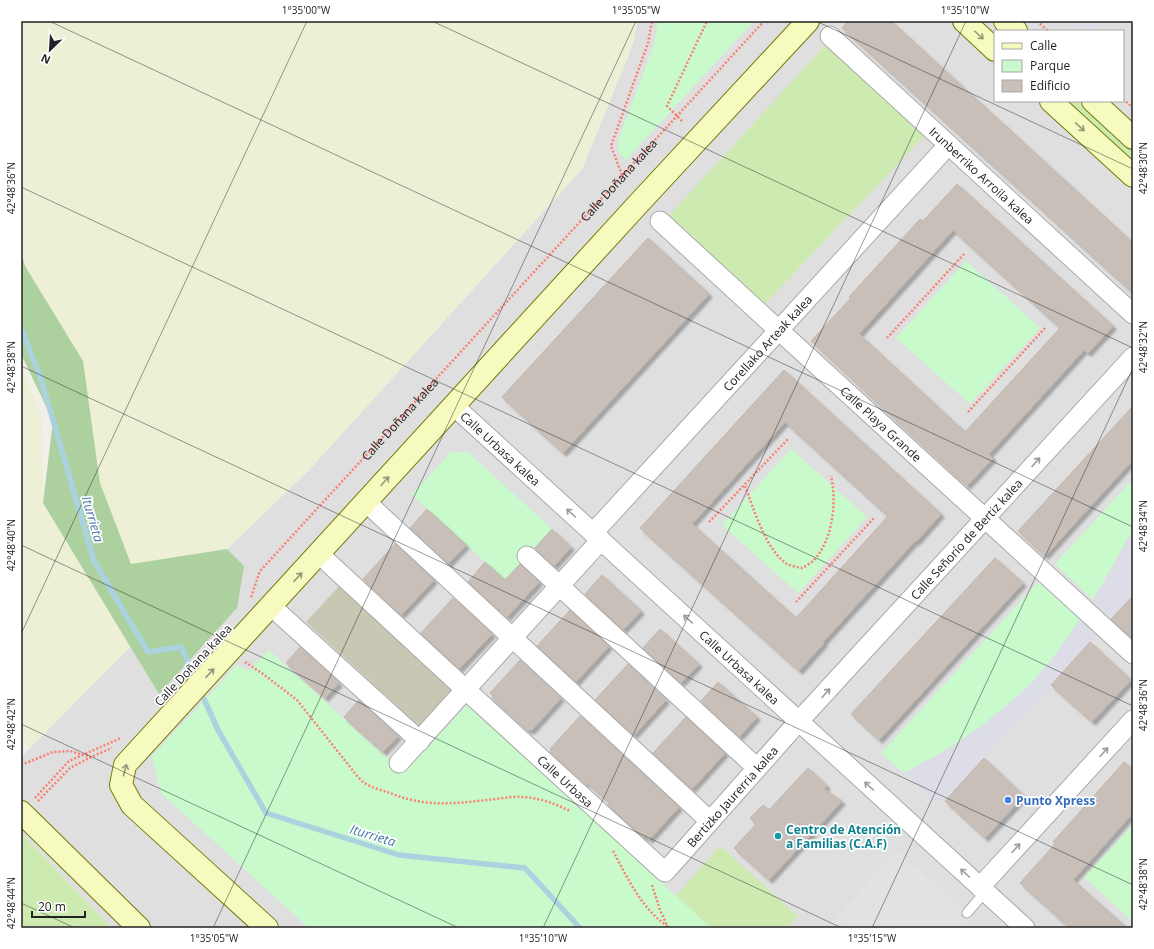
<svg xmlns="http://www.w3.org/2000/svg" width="1154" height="949" font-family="'Open Sans',sans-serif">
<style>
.residential{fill:#e0dfdf;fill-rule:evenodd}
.construction{fill:#c7c7b4}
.farmland{fill:#eef0d5}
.grass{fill:#cdebb0}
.forest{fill:#add19e}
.park{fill:#c8facc}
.parking{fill:#e2e2e2}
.plaza{fill:#dddde8}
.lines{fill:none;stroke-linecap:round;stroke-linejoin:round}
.stream{stroke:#aad3df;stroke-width:5.5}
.building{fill:#c7bfb8;stroke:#c4b6ab;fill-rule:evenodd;filter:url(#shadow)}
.lane-casing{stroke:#a9a9a9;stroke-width:11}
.street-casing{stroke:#a9a9a9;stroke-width:21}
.secondary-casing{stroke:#707d05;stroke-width:24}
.path{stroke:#fa8072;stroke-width:2.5;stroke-dasharray:2 2;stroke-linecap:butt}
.lane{stroke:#fff;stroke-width:9}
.street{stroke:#fff;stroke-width:19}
.secondary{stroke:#f7fabf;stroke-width:22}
.oneway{stroke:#979978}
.oneway2{stroke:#9c9c9c}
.ticks{fill:none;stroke:#222;stroke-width:1;stroke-opacity:0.45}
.shop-dot{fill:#3f7fe0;stroke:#fff;stroke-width:1.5}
.culture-dot{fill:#0f9aa8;stroke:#fff;stroke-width:1.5}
.labels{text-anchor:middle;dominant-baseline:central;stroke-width:3.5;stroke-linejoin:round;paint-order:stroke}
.street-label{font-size:12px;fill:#222;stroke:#fff}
.shop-label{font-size:12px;font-weight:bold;fill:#366cbe;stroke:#fff;text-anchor:start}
.culture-label{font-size:12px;font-weight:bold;fill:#0d838f;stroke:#fff;text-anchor:start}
.water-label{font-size:13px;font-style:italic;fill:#4a7aab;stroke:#fff}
.neatline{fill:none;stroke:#222;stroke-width:1.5}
.ticks-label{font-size:10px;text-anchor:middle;fill:#222}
</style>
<defs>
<filter id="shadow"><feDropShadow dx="3.5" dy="3.5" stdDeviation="1" flood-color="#0004"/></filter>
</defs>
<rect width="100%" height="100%" fill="#f2efe9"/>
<path class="residential" d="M637,21H1133V928H112L21,833V757L227,549L309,470L582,169L633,44ZM995,31H1123V101H995Z"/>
<polygon class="construction" points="341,584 457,690 422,729 306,622"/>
<g class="farmland">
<polygon points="21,21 637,21 633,44 582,169 309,470 227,549 131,565 100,483 83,361 25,266 21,253"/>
<polygon points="21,364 42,419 43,503 131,646 31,746 21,744"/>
</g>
<g class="grass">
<polygon points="829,41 928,132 762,307 666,219"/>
<polygon points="1065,101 1077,101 1133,153 1133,164"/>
<polygon points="21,833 112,928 21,928"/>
<polygon points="720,846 798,916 786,928 711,928 676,896"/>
</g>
<polygon class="forest" points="21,253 25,266 83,361 100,483 131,564 227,549 244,566 237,608 159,694 43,503 53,421 21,354"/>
<g class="park">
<polygon points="658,21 754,21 626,160 618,151 619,138 654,45"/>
<polygon points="966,261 1040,328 970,404 896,338"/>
<polygon points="791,449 867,517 798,593 722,525"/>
<polygon points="451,452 468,452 552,529 505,580 412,495"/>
<polygon points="1133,479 1133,529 1093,600 1055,564"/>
<path d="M1041,579L1082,617C1067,639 1051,662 1032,682C1010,705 977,731 949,748C935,757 919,765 904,773L881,753Z"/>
<polygon points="269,650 403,773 468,704 711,928 309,928 161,793 152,756 237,665 249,671"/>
<polygon points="1133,825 1133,922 1084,877"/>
</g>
<polygon class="parking" points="897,850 972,918 963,928 826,928"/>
<g class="plaza">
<polygon points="1079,21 1104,21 1095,31 1072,31 1071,29"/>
<polygon points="1133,529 1133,596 1110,621 1105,628 1090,642 945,801 934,800 904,773 950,748 981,726 1014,699 1032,682 1052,659 1086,611 1114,565"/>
</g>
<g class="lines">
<g class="stream">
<polyline points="21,328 41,379 94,561 148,652 181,647 191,668"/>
<polyline points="204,699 218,730 266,813 399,855 525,868 580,928"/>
</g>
</g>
<g class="building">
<polygon points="848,21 891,21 1133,243 1133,293 842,28"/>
<path d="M957,184L1113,326L1088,353L1084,350L989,454L993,458L967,486L811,341L851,298L849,297L920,219L923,221ZM953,230L1060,328L965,432L859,334Z"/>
<polygon points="648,238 709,294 563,453 502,397"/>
<path d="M784,370L941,514L916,542L915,541L823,642L824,643L799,671L640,528ZM785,422L888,516L796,618L692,524Z"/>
<polygon points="1133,406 1133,460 1045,556 1018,531"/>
<polygon points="427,509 466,545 448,564 410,528"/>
<polygon points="552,529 571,547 554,566 535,548"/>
<polygon points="395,544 434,580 401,615 363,579"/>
<polygon points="995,558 1023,583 879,740 851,714"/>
<polygon points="485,562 505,580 520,564 539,582 507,617 468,582"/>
<polygon points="602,575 641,611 623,630 585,594"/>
<polygon points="1133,596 1133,639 1111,619"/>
<polygon points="453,598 492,634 459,669 421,633"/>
<polygon points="570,610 609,646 576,682 537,646"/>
<polygon points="660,629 699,664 681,683 643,648"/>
<polygon points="1090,642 1131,680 1092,722 1051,685"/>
<polygon points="300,647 339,683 325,698 286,663"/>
<polygon points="520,660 561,698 531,731 529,729 528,731 492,698 493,696 490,693"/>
<polygon points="628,664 666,700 634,735 595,700"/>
<polygon points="718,682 757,717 739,737 701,701"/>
<polygon points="359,700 398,736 383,752 344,717"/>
<polygon points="580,716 679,807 649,840 645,836 644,838 608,805 610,803 587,783 586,784 550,752 551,750 550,749"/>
<polygon points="686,717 725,753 692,789 653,753"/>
<polygon points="984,758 1024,796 985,838 945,801"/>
<polygon points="1124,762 1133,770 1133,813 1073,880 1127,928 1070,928 1020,883 1055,844 1053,842"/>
<polygon points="808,768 827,786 824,789 842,801 769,880 734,848 756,824 750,818 763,805 769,810"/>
</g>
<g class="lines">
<g class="lane-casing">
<polyline id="lane" points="967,913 985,892"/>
</g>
<g class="street-casing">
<g id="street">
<path id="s2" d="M830,36L1133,314"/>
<polyline points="660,221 774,326"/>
<path id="s3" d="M783,334L980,514"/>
<path id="s4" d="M454,406L1025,928"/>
<polyline points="366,502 710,821"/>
<polyline points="989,522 1133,654"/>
<path id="s5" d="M593,533L941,153"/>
<path id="s6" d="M319,554L466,690L665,872L799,721L1133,357"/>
<polyline points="527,556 757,768"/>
<polyline points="271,606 420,741"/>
<polyline points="399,763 601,540"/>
<polyline points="980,887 1133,720"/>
</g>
</g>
<g class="secondary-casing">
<g id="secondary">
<polyline points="964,21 995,50"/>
<polyline points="1005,21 1016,31"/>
<polyline points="1051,101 1133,176"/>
<polyline points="1093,101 1133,138"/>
<polyline points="21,812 139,928"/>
<polyline points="267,928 132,805 121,785 125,765 640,202 808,21"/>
</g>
</g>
<g class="path">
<polyline points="1037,21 1048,31"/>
<polyline points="1123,99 1133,108"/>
<polyline points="682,121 667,106 707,21"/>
<polyline points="622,175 611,146 648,43 652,21"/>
<polyline points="887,338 965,253"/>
<polyline points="968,412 1046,327"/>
<path d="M745,486C754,509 765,549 787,564C791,566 797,567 802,568C806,566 811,563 814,560C833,539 837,502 831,476"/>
<polyline points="709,522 789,438"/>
<path id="s1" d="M251,597L260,571L764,21"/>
<polyline points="796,602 875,517"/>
<path d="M245,662L263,674L297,700L354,772C356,775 359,778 362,781C369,787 381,790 390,793C424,807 451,804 487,800C498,799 511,796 523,797C540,798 556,804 570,811"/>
<polyline points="21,765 53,752 70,751 91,757"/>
<polyline points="35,798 69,761 121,738"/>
<polyline points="38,801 70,768 91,757 112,748"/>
<path d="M613,851C628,879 642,910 670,928"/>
<polyline points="652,885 660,910 667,925"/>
</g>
<use href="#lane" class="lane"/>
<use href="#street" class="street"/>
<use href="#secondary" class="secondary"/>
</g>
<defs><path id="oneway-shaft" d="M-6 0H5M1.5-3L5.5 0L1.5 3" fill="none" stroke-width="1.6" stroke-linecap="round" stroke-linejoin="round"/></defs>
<g class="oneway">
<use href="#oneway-shaft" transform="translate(979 35) rotate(42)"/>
<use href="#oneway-shaft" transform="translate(1080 127) rotate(43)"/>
<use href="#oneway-shaft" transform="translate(385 481) rotate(-48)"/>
<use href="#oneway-shaft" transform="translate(298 577) rotate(-47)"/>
<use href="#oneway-shaft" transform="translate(210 673) rotate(-47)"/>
<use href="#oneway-shaft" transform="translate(125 770) rotate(-75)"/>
</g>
<g class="oneway2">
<use href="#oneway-shaft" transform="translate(1036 462) rotate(-48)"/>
<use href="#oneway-shaft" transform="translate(571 513) rotate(-138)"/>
<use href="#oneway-shaft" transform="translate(688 619) rotate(-138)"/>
<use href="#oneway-shaft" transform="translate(826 693) rotate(-48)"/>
<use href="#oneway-shaft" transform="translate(1104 752) rotate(-48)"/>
<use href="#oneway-shaft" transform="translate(869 786) rotate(-138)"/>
<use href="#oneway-shaft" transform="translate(1016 848) rotate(-48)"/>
<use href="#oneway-shaft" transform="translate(965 873) rotate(-138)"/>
</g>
<path class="ticks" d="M49,21L1133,527M432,21L1133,348M816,21L1133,169M21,187L1133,706M21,366L1133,885M21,545L842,928M21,634L307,21M21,724L459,928M21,903L75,928M213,928L636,21M543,928L966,21M872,928L1133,368"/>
<circle class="shop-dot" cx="1008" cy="800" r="4"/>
<circle class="culture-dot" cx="778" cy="836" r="4"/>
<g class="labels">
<g class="street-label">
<text stroke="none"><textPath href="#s2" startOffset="206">Irunberriko Arroila kalea</textPath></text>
<text stroke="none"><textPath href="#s1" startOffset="558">Calle Doñana kalea</textPath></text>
<text stroke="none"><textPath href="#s5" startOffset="258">Corellako Arteak kalea</textPath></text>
<text stroke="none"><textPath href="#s1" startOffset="234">Calle Doñana kalea</textPath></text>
<text stroke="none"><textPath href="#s3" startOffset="133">Calle Playa Grande</textPath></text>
<text stroke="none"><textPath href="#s4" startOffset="63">Calle Urbasa kalea</textPath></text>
<text stroke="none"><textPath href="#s6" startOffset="919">Calle Señorío de Bertiz kalea</textPath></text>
<text transform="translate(193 665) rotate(-47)">Calle Doñana kalea</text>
<text stroke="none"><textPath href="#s4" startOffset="387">Calle Urbasa kalea</textPath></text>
<text stroke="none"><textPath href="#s6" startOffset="335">Calle Urbasa</textPath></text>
<text stroke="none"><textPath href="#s6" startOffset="571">Bertizko Jaurerria kalea</textPath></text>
</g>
<g class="shop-label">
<text x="1016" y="800">Punto Xpress</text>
</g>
<g class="culture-label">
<text x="786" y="829">Centro de Atención<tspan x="786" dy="14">a Familias (C.A.F)</tspan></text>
</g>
<g class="water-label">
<text transform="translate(93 519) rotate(74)">Iturrieta</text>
<text transform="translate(373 835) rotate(17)">Iturrieta</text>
</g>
</g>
<rect width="1154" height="949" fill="none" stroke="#ffffff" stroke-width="44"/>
<rect x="994" y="30" width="130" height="72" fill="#ffffff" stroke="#a7a7a7"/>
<rect x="1002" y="43" width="20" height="6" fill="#f7fabf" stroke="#a7a7a7"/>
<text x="1030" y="50" font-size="12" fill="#222222">Calle</text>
<rect x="1002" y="60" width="20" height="12" fill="#c8facc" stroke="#a7a7a7"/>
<text x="1030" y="70" font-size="12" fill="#222222">Parque</text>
<rect x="1002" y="80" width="20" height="12" fill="#c7bfb8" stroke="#a7a7a7"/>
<text x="1030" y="90" font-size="12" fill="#222222">Edificio</text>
<g transform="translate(50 50) rotate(205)" stroke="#ffffff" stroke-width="3" paint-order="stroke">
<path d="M0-3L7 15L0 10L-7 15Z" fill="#222222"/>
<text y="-6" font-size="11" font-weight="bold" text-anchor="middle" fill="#222222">N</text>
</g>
<path d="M32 911v6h53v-6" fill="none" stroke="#222222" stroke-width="2"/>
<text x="38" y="911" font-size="12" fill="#222222" stroke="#ffffff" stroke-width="3" paint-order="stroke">20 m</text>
<rect x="22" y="22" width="1110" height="905" class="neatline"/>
<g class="ticks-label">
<text x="306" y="14">1°35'00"W</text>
<text x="636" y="14">1°35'05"W</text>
<text x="965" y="14">1°35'10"W</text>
<text transform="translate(1143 168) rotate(-90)" y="4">42°48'30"N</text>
<text transform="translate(11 188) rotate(-90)" y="4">42°48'36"N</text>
<text transform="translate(1143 347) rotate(-90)" y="4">42°48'32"N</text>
<text transform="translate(11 367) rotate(-90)" y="4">42°48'38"N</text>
<text transform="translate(1143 526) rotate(-90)" y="4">42°48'34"N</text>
<text transform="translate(11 545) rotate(-90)" y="4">42°48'40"N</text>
<text transform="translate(1143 705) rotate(-90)" y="4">42°48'36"N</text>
<text transform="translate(11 724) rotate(-90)" y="4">42°48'42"N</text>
<text transform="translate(1143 884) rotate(-90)" y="4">42°48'38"N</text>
<text transform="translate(11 903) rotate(-90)" y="4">42°48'44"N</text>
<text x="214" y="942">1°35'05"W</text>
<text x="543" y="942">1°35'10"W</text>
<text x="872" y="942">1°35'15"W</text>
</g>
</svg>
